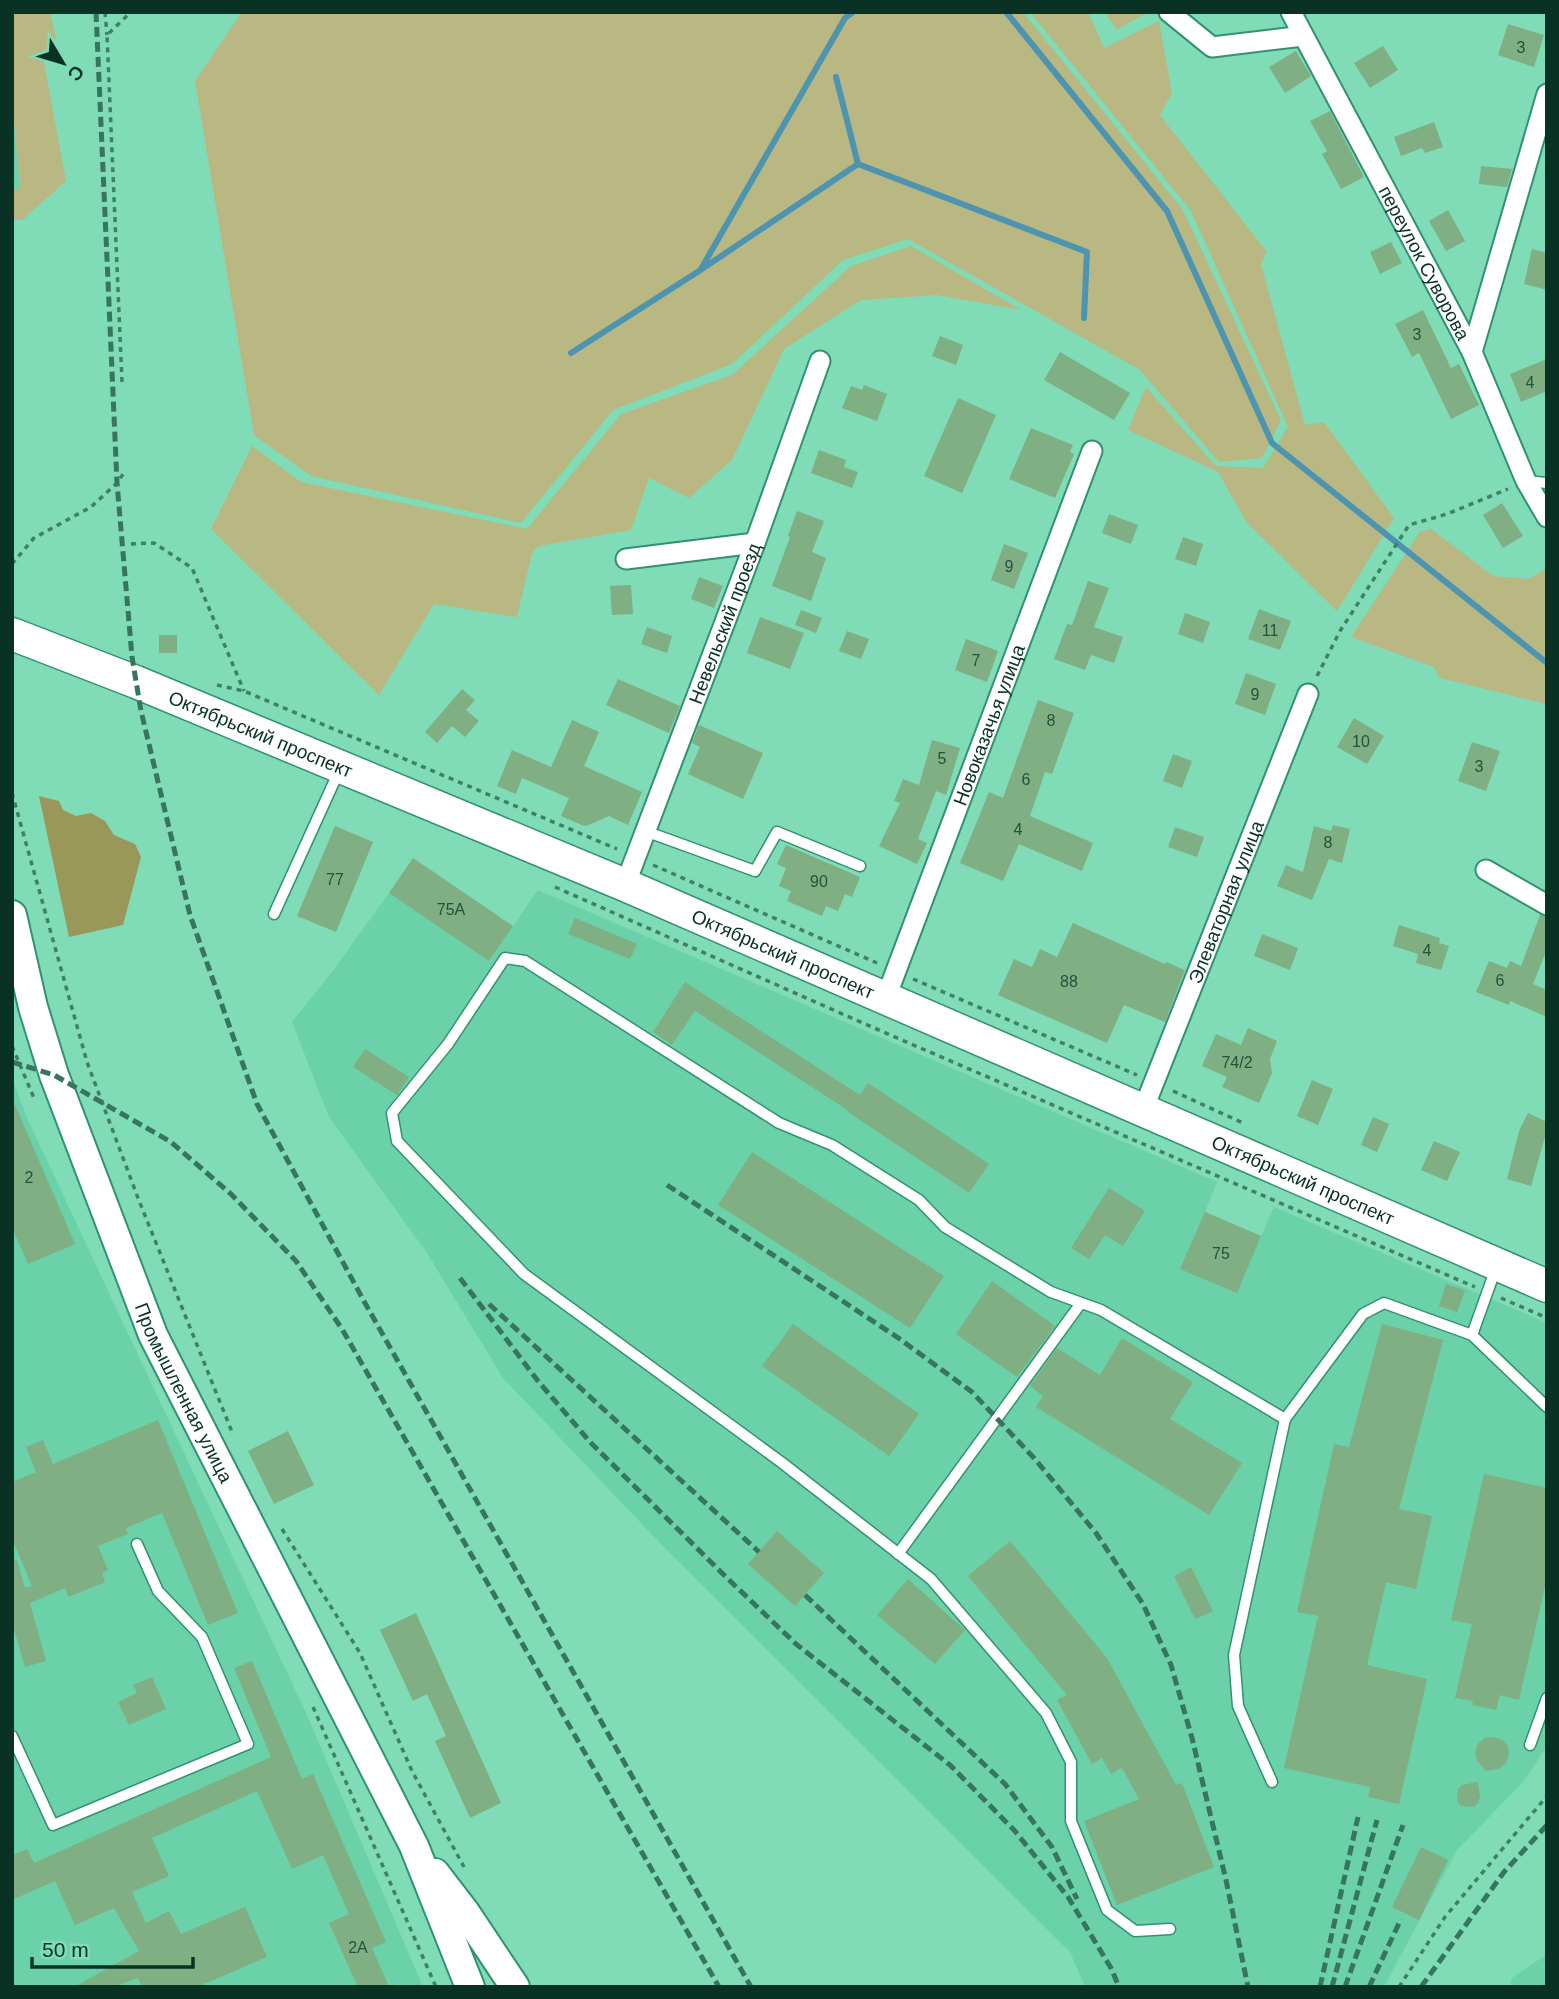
<svg xmlns="http://www.w3.org/2000/svg" width="1559" height="1999" font-family="Helvetica,sans-serif">
<style>
.built{fill:#6bd1a9}
.green{fill:#b9b782}
.forest{fill:#999759}
.lines{fill:none;stroke-linecap:round;stroke-linejoin:round}
.stream{stroke:#4d94b0;stroke-width:6}
.building{fill:#7faf82}
.service-casing{stroke:#319270;stroke-width:13}
.minor-casing{stroke:#319270;stroke-width:23}
.secondary-casing{stroke:#319270;stroke-width:32}
.primary-casing{stroke:#319270;stroke-width:35}
.path{stroke:#3f8067;stroke-width:3.5;stroke-dasharray:5 5;stroke-linecap:butt}
.service{stroke:#fff;stroke-width:10}
.minor{stroke:#fff;stroke-width:19}
.secondary{stroke:#fff;stroke-width:28}
.primary{stroke:#fff;stroke-width:32}
.rail{stroke:#38755e;stroke-width:5;stroke-dasharray:10 5;stroke-linecap:butt}
.labels{text-anchor:middle;dominant-baseline:central;stroke-width:5;stroke-linejoin:round;paint-order:stroke}
.number-label{font-size:16px;fill:#26513c}
.street-label{font-size:19px;fill:#093224;stroke:#7fdcb7}
</style>
<rect width="100%" height="100%" fill="#7fdcb7"/>
<g class="built">
<polygon points="12,100 20,190 12,190"/>
<polygon points="538,890 1217,1182 1205,1212 1261,1236 1274,1207 1547,1323 1547,1746 1524,1781 1457,1850 1384,1987 1085,1987 1070,1952 661,1544 503,1378 427,1253 329,1117 292,1022 335,968 389,893 489,961"/>
<polygon points="12,1078 27,1118 307,1715 423,1987 12,1987"/>
<polygon points="1547,1954 1547,1987 1510,1987 1512,1978"/>
</g>
<g class="green">
<polygon points="12,12 50,12 56,38 43,57 66,181 22,220 12,219 12,190 20,189 12,100"/>
<polygon points="242,12 1023,12 1183,210 1281,420 1262,458 1219,462 1140,370 908,239 843,260 732,364 613,410 521,523 311,476 254,435 195,81"/>
<polygon points="1030,12 1088,12 1104,48 1159,21 1172,93 1160,115 1267,252 1261,264 1305,425 1324,422 1394,518 1337,611 1247,523 1218,472 1128,430 1146,387 1216,466 1263,468 1288,427 1191,211"/>
<polygon points="1104,12 1148,12 1117,30"/>
<polygon points="911,246 1021,310 937,295 861,300 784,349 732,460 689,498 649,478 631,530 539,546 532,553 517,617 434,604 379,695 211,529 252,446 301,482 527,529 621,414 732,375 851,266"/>
<polygon points="1431,529 1493,576 1529,579 1547,568 1547,704 1440,678 1434,667 1351,637 1420,532"/>
</g>
<polygon class="forest" points="39,796 59,801 63,810 76,816 91,813 105,821 114,835 135,844 141,857 123,925 69,937"/>
<g class="lines">
<g class="stream">
<polyline points="1006,12 1167,211 1272,443 1547,663"/>
<polyline points="836,77 858,164"/>
<polyline points="701,269 845,18 853,12"/>
<polyline points="571,353 699,271 858,164 1087,252 1084,318"/>
</g>
</g>
<g class="building">
<polygon points="1508,24 1544,35 1534,67 1498,55"/>
<polygon points="1383,46 1398,70 1370,88 1354,63"/>
<polygon points="1296,51 1311,76 1285,93 1269,67"/>
<polygon points="1330,111 1364,177 1341,189 1322,154 1327,151 1310,121"/>
<polygon points="1434,122 1443,147 1425,153 1422,148 1401,156 1394,137"/>
<polygon points="1481,166 1512,169 1507,187 1479,184"/>
<polygon points="1448,210 1465,241 1446,251 1429,221"/>
<polygon points="1391,242 1402,263 1380,274 1370,252"/>
<polygon points="1532,249 1547,253 1547,290 1524,284"/>
<polygon points="1423,310 1451,368 1459,364 1479,405 1451,419 1419,353 1412,357 1395,324"/>
<polygon points="940,336 963,345 956,365 932,356"/>
<polygon points="1060,352 1130,393 1114,420 1044,380"/>
<polygon points="1547,359 1547,391 1521,402 1510,374"/>
<polygon points="864,385 887,394 877,421 842,408 851,386 862,390"/>
<polygon points="958,398 996,415 962,493 924,476"/>
<polygon points="1031,428 1073,445 1070,452 1074,454 1055,498 1009,479"/>
<polygon points="819,450 846,460 844,467 858,472 852,488 811,473"/>
<polygon points="1502,503 1523,536 1503,548 1483,515"/>
<polygon points="797,511 824,521 812,552 826,558 811,601 772,586 790,537 788,536"/>
<polygon points="1109,514 1138,525 1131,544 1102,533"/>
<polygon points="1183,537 1203,544 1196,566 1175,559"/>
<polygon points="1004,544 1028,553 1014,589 991,580"/>
<polygon points="699,577 723,586 714,608 691,599"/>
<polygon points="1088,581 1109,588 1094,627 1123,637 1114,663 1091,655 1085,670 1054,659 1067,624 1072,625"/>
<polygon points="631,585 633,614 612,615 610,586"/>
<polygon points="1259,609 1291,621 1280,650 1248,639"/>
<polygon points="801,610 822,618 816,633 795,625"/>
<polygon points="1185,613 1210,622 1203,643 1178,634"/>
<polygon points="760,617 804,633 790,669 747,653"/>
<polygon points="647,627 672,636 667,653 641,644"/>
<polygon points="847,631 869,639 861,659 839,651"/>
<rect x="159" y="635" width="18" height="18"/>
<polygon points="966,639 998,651 987,682 955,670"/>
<polygon points="1246,673 1276,684 1265,715 1235,704"/>
<polygon points="618,679 680,706 669,733 606,705"/>
<polygon points="462,689 475,700 466,710 479,721 465,737 452,726 437,743 425,732"/>
<polygon points="1038,700 1074,713 1052,774 1045,772 1030,816 1093,843 1082,871 1019,844 1003,881 960,863 989,792 1003,798"/>
<polygon points="1354,718 1384,736 1367,764 1337,747"/>
<polygon points="572,720 599,732 584,766 642,792 628,825 609,816 586,826 582,825 561,816 569,798 522,778 516,794 497,786 512,750 551,767"/>
<polygon points="699,725 763,753 743,799 688,774 700,747 692,743"/>
<polygon points="932,740 960,748 946,795 936,791 918,839 927,843 917,864 879,846 900,803 894,801 903,779 919,785"/>
<polygon points="1472,742 1500,751 1486,791 1458,781"/>
<polygon points="1173,754 1192,761 1182,788 1163,781"/>
<polygon points="1333,825 1350,829 1342,863 1329,859 1312,900 1277,886 1286,865 1303,872 1314,826 1331,831"/>
<polygon points="335,826 373,842 336,932 297,916"/>
<polygon points="1175,827 1204,837 1197,857 1168,847"/>
<polygon points="786,845 860,877 852,897 845,894 838,911 826,906 822,916 787,901 791,891 779,886 786,868 777,864"/>
<polygon points="413,858 513,926 489,961 389,893"/>
<polygon points="1540,915 1547,917 1547,949 1533,984 1547,990 1547,1017 1510,1001 1509,1005 1476,992 1489,961 1507,968 1510,961 1521,966"/>
<polygon points="575,918 637,944 630,959 568,934"/>
<polygon points="1073,923 1165,964 1166,962 1185,970 1165,1022 1124,1005 1107,1043 998,995 1014,959 1032,967 1040,949 1057,957"/>
<polygon points="1399,925 1440,938 1439,943 1449,946 1441,970 1416,963 1418,954 1393,946"/>
<polygon points="1262,934 1298,948 1290,970 1254,956"/>
<polygon points="685,982 860,1095 868,1083 989,1164 969,1193 848,1112 849,1111 695,1011 672,1045 653,1032"/>
<polygon points="1248,1028 1277,1041 1270,1059 1272,1073 1259,1103 1222,1087 1227,1077 1202,1066 1216,1034 1241,1045"/>
<polygon points="365,1049 409,1077 397,1095 353,1067"/>
<polygon points="1312,1080 1333,1089 1318,1125 1297,1116"/>
<polygon points="12,1098 75,1244 28,1264 12,1227"/>
<polygon points="1528,1113 1547,1122 1547,1130 1531,1186 1507,1179 1519,1131"/>
<polygon points="1373,1117 1389,1124 1377,1152 1361,1145"/>
<polygon points="1434,1141 1460,1152 1447,1181 1421,1170"/>
<polygon points="752,1152 944,1276 910,1328 718,1205"/>
<polygon points="1109,1188 1145,1211 1123,1246 1105,1235 1089,1259 1071,1248"/>
<polygon points="1205,1212 1261,1236 1237,1293 1180,1269"/>
<polygon points="992,1281 1055,1326 1017,1377 956,1334"/>
<polygon points="1446,1284 1465,1290 1457,1312 1439,1306"/>
<polygon points="793,1324 919,1414 889,1456 762,1366"/>
<polygon points="1382,1324 1443,1340 1399,1509 1432,1516 1416,1589 1386,1582 1367,1665 1427,1679 1399,1804 1368,1797 1370,1787 1284,1768 1318,1616 1297,1612 1334,1444 1349,1447"/>
<polygon points="1122,1338 1193,1382 1170,1419 1242,1463 1209,1515 1036,1407 1043,1396 1030,1386 1057,1348 1100,1375"/>
<polygon points="158,1420 238,1613 208,1625 162,1513 126,1528 128,1534 98,1546 108,1570 102,1573 105,1582 69,1597 65,1588 30,1603 46,1661 25,1667 12,1622 12,1560 17,1560 25,1588 32,1586 12,1538 12,1482 36,1472 26,1447 43,1440 53,1464"/>
<polygon points="288,1431 314,1485 274,1504 248,1451"/>
<polygon points="1484,1474 1547,1488 1547,1578 1519,1700 1500,1695 1496,1710 1472,1705 1473,1701 1455,1698 1472,1624 1451,1620"/>
<polygon points="777,1531 824,1573 795,1606 748,1564"/>
<polygon points="1010,1541 1107,1658 1176,1785 1182,1783 1214,1867 1117,1905 1084,1821 1139,1799 1122,1768 1111,1774 1102,1758 1092,1764 1057,1700 1067,1695 968,1576"/>
<polygon points="1191,1567 1213,1611 1195,1619 1174,1576"/>
<polygon points="908,1579 965,1630 935,1664 877,1615"/>
<polygon points="416,1613 501,1803 470,1818 435,1741 446,1736 427,1694 413,1701 380,1630"/>
<polygon points="252,1661 302,1779 313,1774 386,1942 372,1948 389,1987 358,1987 329,1923 349,1914 323,1855 292,1869 257,1791 152,1838 169,1876 132,1892 146,1923 169,1911 181,1934 245,1907 267,1957 197,1987 142,1987 138,1978 113,1987 74,1987 139,1951 114,1908 75,1925 55,1881 12,1900 12,1855 27,1849 34,1863 271,1757 234,1668"/>
<polygon points="152,1677 166,1709 129,1725 118,1702 137,1693 133,1685"/>
<polygon points="1494,1737 1502,1740 1508,1746 1509,1755 1506,1763 1499,1769 1486,1771 1477,1761 1475,1752 1478,1744 1485,1738"/>
<polygon points="1478,1782 1480,1797 1478,1803 1474,1807 1461,1806 1457,1801 1458,1789 1462,1785"/>
<polygon points="1421,1847 1448,1860 1419,1920 1392,1907"/>
</g>
<g class="lines">
<g class="service-casing">
<g id="service">
<polyline points="1526,481 1547,483"/>
<polyline points="645,831 755,871 777,832 860,866"/>
<polyline points="274,914 339,771"/>
<polyline points="1472,1335 1496,1268"/>
<polyline points="898,1554 1081,1303"/>
<polyline points="12,1736 53,1825 248,1744 202,1637 158,1591 137,1544"/>
<polyline points="1530,1745 1547,1698"/>
<polyline points="1272,1782 1238,1706 1234,1655 1285,1419"/>
<polyline points="1170,1929 1135,1931 1107,1910 1071,1821 1071,1762 1046,1713 931,1579 781,1462 524,1274 397,1141 392,1113 448,1044 505,958 525,961 779,1123 832,1145 919,1200 945,1227 1051,1292 1101,1310 1285,1419 1363,1314 1384,1303 1472,1335 1547,1407"/>
</g>
</g>
<g class="minor-casing">
<g id="minor">
<polyline points="1169,12 1212,47 1303,36"/>
<path id="s1" d="M1291,12L1472,352L1526,481L1547,517"/>
<polyline points="1472,352 1547,94"/>
<polyline points="626,559 755,543"/>
<polyline points="1486,870 1547,905"/>
<path id="s2" d="M625,885L755,543L820,361"/>
<path id="s3" d="M885,1000L1092,451"/>
<path id="s4" d="M1143,1110L1308,694"/>
</g>
</g>
<g class="secondary-casing">
<g id="secondary">
<path id="s5" d="M12,915L33,1007L54,1075L153,1335L414,1846L470,1987"/>
<polyline points="435,1873 465,1912 515,1987"/>
</g>
</g>
<g class="primary-casing">
<g id="primary">
<path id="s6" d="M12,634L136,682L625,885L1547,1286"/>
</g>
</g>
<g class="path">
<polyline points="105,12 107,35"/>
<polyline points="122,382 107,35 131,12"/>
<polyline points="131,544 154,543 192,568 244,691"/>
<polyline points="12,564 34,538 91,507 117,483 126,470"/>
<polyline points="1317,676 1340,631 1409,525 1447,514 1508,489"/>
<polyline points="217,685 244,691 617,849"/>
<polyline points="12,793 87,1062 138,1198 232,1432"/>
<polyline points="653,865 877,963"/>
<polyline points="555,887 881,1031 1475,1287"/>
<polyline points="913,979 1137,1075"/>
<polyline points="12,1046 34,1098"/>
<polyline points="1173,1091 1243,1123"/>
<polyline points="1501,1298 1547,1318"/>
<polyline points="282,1529 360,1653 412,1771 464,1867"/>
<polyline points="313,1707 436,1987"/>
<polyline points="1399,1987 1445,1917 1547,1796"/>
</g>
<use href="#service" class="service"/>
<use href="#minor" class="minor"/>
<use href="#secondary" class="secondary"/>
<use href="#primary" class="primary"/>
<g class="rail">
<polyline points="96,12 117,483 132,657 141,711 190,915 257,1104 365,1303 751,1987"/>
<polyline points="12,1062 54,1075 171,1142 231,1194 296,1261 342,1329 719,1987"/>
<polyline points="667,1185 897,1337 972,1392 1034,1458 1096,1533 1143,1604 1171,1665 1192,1738 1226,1880 1248,1987"/>
<polyline points="460,1278 538,1381 591,1443 726,1577 796,1644 950,1765 1014,1830 1068,1897 1111,1968 1119,1987"/>
<polyline points="489,1304 759,1552"/>
<polyline points="805,1595 1005,1784 1052,1847 1077,1899"/>
<polyline points="1320,1987 1358,1817"/>
<polyline points="1332,1987 1377,1820"/>
<polyline points="1345,1987 1403,1825"/>
<polyline points="1369,1987 1401,1919"/>
<polyline points="1421,1987 1504,1872 1547,1825"/>
</g>
</g>
<g class="labels">
<g class="number-label">
<text x="1521" y="47">3</text>
<text x="1417" y="334">3</text>
<text x="1530" y="382">4</text>
<text x="1009" y="566">9</text>
<text x="1270" y="630">11</text>
<text x="976" y="660">7</text>
<text x="1255" y="694">9</text>
<text x="1051" y="720">8</text>
<text x="1361" y="741">10</text>
<text x="942" y="758">5</text>
<text x="1479" y="766">3</text>
<text x="1026" y="779">6</text>
<text x="1018" y="829">4</text>
<text x="1328" y="842">8</text>
<text x="335" y="879">77</text>
<text x="819" y="881">90</text>
<text x="451" y="909">75А</text>
<text x="1427" y="950">4</text>
<text x="1500" y="980">6</text>
<text x="1069" y="981">88</text>
<text x="1237" y="1062">74/2</text>
<text x="29" y="1177">2</text>
<text x="1221" y="1253">75</text>
<text x="358" y="1947">2А</text>
</g>
<g class="street-label">
<text stroke="none"><textPath href="#s1" startOffset="284">переулок Суворова</textPath></text>
<text stroke="none"><textPath href="#s2" startOffset="280">Невельский проезд</textPath></text>
<text stroke="none"><textPath href="#s3" startOffset="294">Новоказачья улица</textPath></text>
<text stroke="none"><textPath href="#s6" startOffset="268">Октябрьский проспект</textPath></text>
<text stroke="none"><textPath href="#s4" startOffset="224">Элеваторная улица</textPath></text>
<text stroke="none"><textPath href="#s6" startOffset="835">Октябрьский проспект</textPath></text>
<text stroke="none"><textPath href="#s6" startOffset="1402">Октябрьский проспект</textPath></text>
<text stroke="none"><textPath href="#s5" startOffset="509">Промышленная улица</textPath></text>
</g>
</g>
<rect width="1559" height="1999" fill="none" stroke="#093224" stroke-width="28"/>
<g transform="translate(63 63) rotate(128)" stroke="#7fdcb7" stroke-width="5" paint-order="stroke">
<path d="M0-5L12 26L0 18L-12 26Z" fill="#093224"/>
<text y="-10" font-size="19" font-weight="bold" text-anchor="middle" fill="#093224">С</text>
</g>
<path d="M32 1957v10h161v-10" fill="none" stroke="#093224" stroke-width="3.5"/>
<text x="42" y="1957" font-size="21" fill="#093224" stroke="#7fdcb7" stroke-width="5" paint-order="stroke">50 m</text>
</svg>
